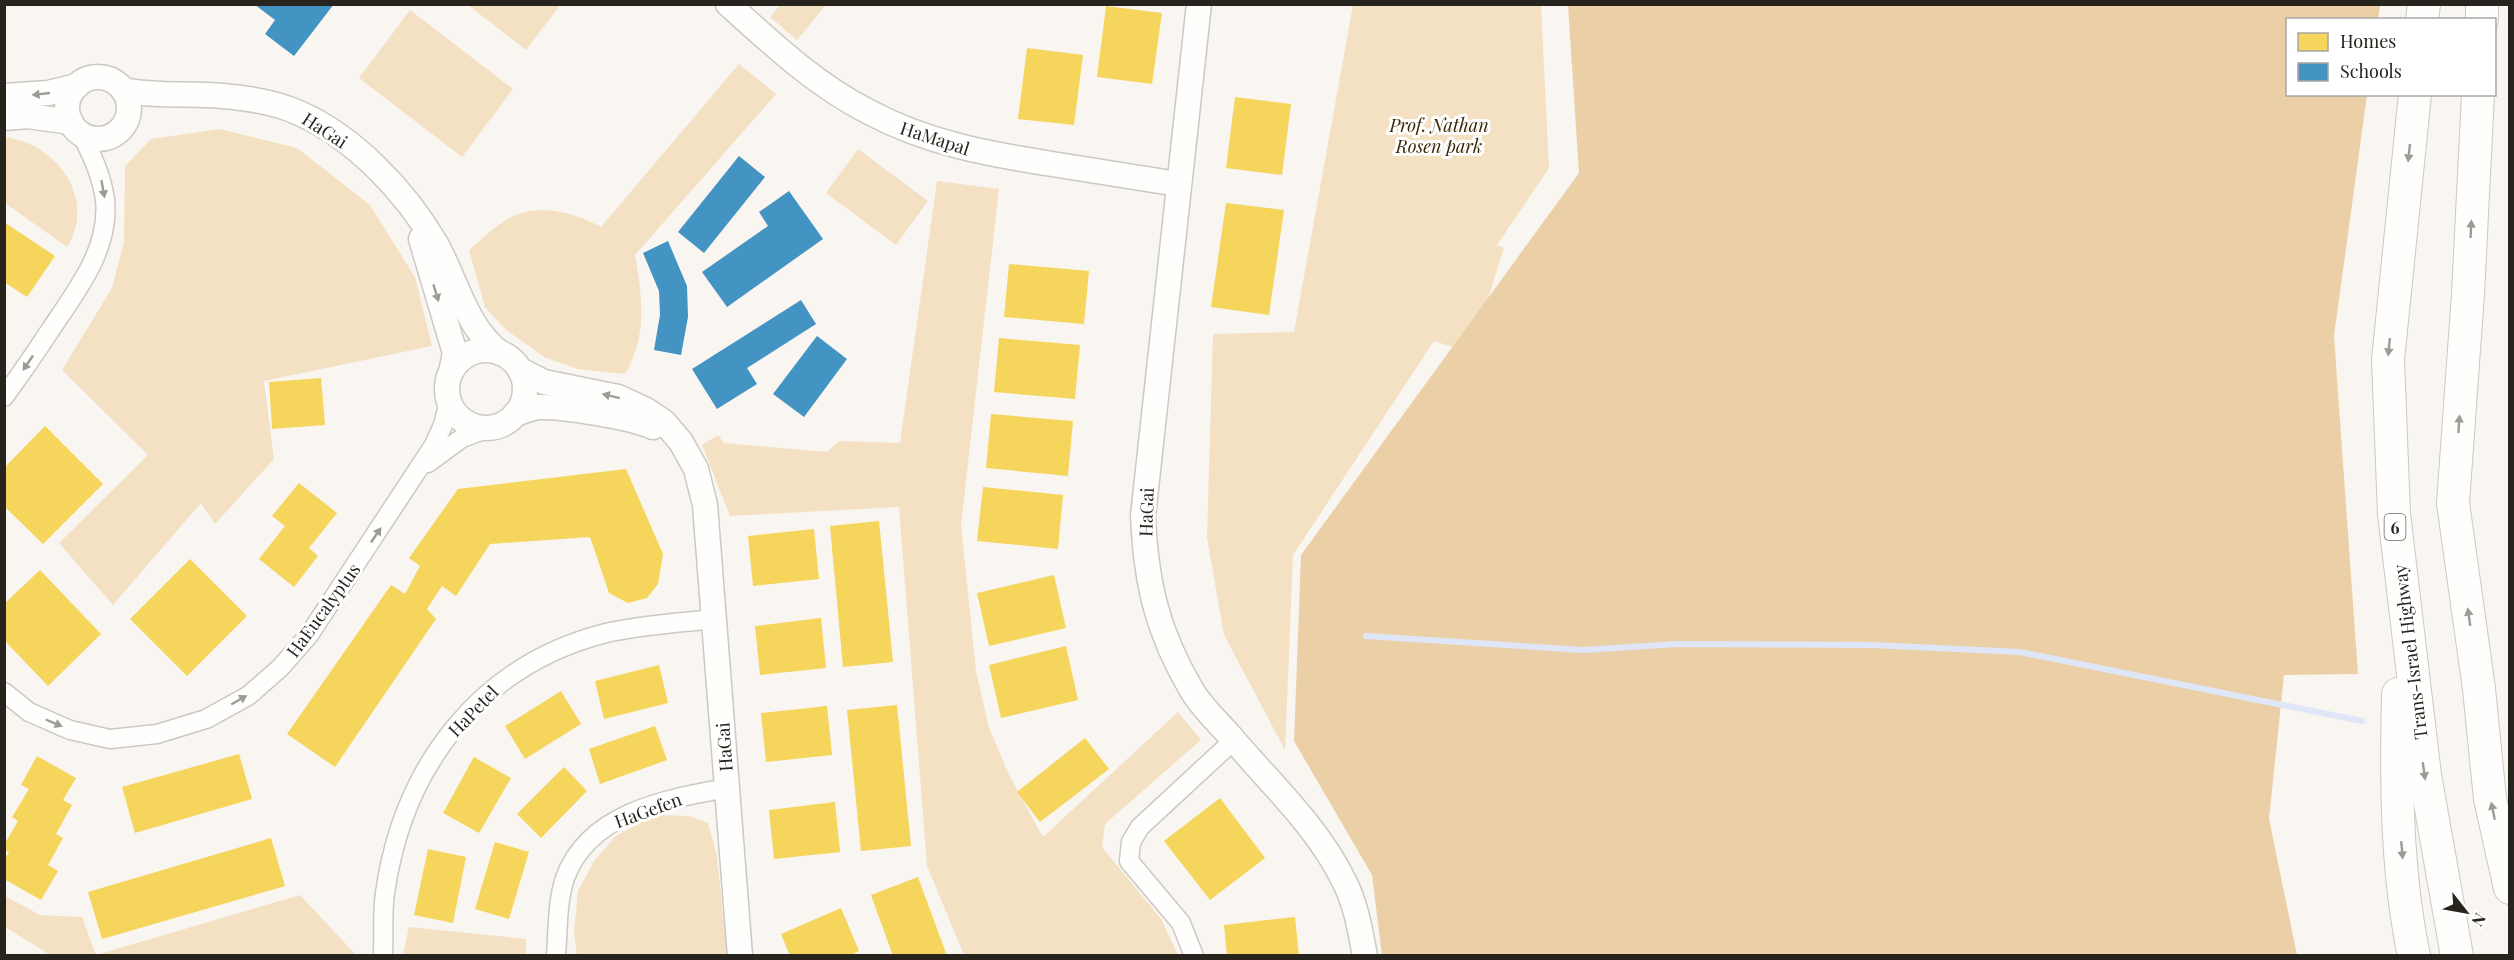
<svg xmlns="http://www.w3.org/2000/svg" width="2514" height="960" font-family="'Playfair Display',serif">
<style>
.green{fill:#f4e1c4}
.forest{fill:#ebd0a7}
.homes{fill:#f6d55c}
.schools{fill:#4393c3}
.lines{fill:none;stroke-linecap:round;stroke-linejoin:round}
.stream{stroke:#dfe6f8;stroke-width:6}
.street-casing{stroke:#ccc8c3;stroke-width:21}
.secondary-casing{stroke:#ccc8c3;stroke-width:27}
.highway-casing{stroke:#ccc8c3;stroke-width:34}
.street{stroke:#fefefd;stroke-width:18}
.secondary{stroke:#fefefd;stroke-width:24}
.highway{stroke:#fefefd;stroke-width:32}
.oneway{fill:#9d9b98}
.labels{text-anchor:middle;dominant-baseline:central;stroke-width:6;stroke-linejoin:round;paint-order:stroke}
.shield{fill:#fff;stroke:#686561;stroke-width:1.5}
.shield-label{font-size:16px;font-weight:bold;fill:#27231d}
.park-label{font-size:18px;font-style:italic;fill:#382605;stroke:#fff}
.street-label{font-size:18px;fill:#27231d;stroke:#fff}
</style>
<rect width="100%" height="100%" fill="#f9f5f0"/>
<g class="green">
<polygon points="561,4 526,50 468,5 468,4"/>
<polygon points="780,5 780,4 826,5 797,40 770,17"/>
<polygon points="1353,5 1541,5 1549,168 1497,245 1504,248 1471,353 1434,341 1293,555 1285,750 1224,635 1207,538 1213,334 1294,332"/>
<polygon points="410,10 513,89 462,157 359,78"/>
<path d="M739,64L776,94L635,255C642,297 648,335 625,374L577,369L544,357L505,329L485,307L469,250C481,240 493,228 506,220C536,202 573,212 601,227Z"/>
<polygon points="220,129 297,148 370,205 415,277 432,346 264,381 274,459 215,524 201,503 113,605 59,543 148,455 62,370 112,288 124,242 125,166 151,139"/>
<path d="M4,137C57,143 97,199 67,247L5,203Z"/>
<polygon points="858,149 928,201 896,245 826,193"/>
<polygon points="937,181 999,189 961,525 976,671 989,728 1010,777 1043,837 1178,712 1201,740 1105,824 1102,847 1161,919 1178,955 964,955 927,866 899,507 730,516 702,445 718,435 724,443 827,452 839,441 900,443"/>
<polygon points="655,815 689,816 708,823 717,856 727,955 577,955 574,933 578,891 594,861 616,836"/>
<polygon points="300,895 356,955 50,955 5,927 5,896 40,915 82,917 96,955"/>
<polygon points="409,927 526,939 526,955 403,955"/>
</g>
<polygon class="forest" points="1568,5 2380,5 2378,19 2288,20 2288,94 2367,95 2334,336 2358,674 2284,675 2269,819 2297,955 1382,955 1372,875 1294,741 1301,555 1579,173"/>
<g class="homes">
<polygon points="1106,6 1162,13 1152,84 1097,77"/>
<polygon points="1027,48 1083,55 1074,125 1018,119"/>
<polygon points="1235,97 1291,104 1282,175 1226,168"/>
<polygon points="1226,203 1284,210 1269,315 1211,307"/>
<polygon points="4,222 55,256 27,297 4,282"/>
<polygon points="1009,264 1089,271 1084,324 1004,317"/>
<polygon points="999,338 1080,345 1075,399 994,392"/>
<polygon points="321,378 325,425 272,429 269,382"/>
<polygon points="991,414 1073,421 1068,476 986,468"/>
<polygon points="45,426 103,484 43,544 4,506 4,468"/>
<polygon points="626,469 663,554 658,584 647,598 628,603 609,593 590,537 490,544 456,596 442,586 427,609 436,619 335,767 287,734 391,585 405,594 420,566 409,558 458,489"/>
<polygon points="299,483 337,513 309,548 318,556 294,587 259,559 285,526 272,516"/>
<polygon points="983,487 1063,495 1058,549 977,541"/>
<polygon points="879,521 893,662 843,667 830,526"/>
<polygon points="814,529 819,579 753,586 748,536"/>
<polygon points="190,559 247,616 187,676 130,619"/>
<polygon points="40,570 101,634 48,686 4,640 4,604"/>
<polygon points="1054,575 1066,628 989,646 977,593"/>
<polygon points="821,618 826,668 760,675 755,626"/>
<polygon points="1066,646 1078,700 1001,718 989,665"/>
<polygon points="659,665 668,703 604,719 595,681"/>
<polygon points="561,691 581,724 525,759 505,726"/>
<polygon points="897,705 911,846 861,851 847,710"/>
<polygon points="827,706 832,755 766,762 761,713"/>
<polygon points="655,726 667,760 600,784 589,749"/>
<polygon points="1085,738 1109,769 1040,822 1017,792"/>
<polygon points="239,754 252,799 135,833 122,787"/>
<polygon points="37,756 76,778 63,800 72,805 56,834 63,838 48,865 58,871 41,900 4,879 4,860 9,852 4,850 4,845 18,821 12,817 29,789 21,785"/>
<polygon points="474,757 511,778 479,833 443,813"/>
<polygon points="564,767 587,791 541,838 517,814"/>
<polygon points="1220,798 1265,858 1210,900 1164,841"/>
<polygon points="835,802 840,852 774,859 769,810"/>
<polygon points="271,838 285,886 102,939 88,892"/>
<polygon points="495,842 529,852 509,919 475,909"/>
<polygon points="428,849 466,857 453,923 414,915"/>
<polygon points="918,877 947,956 893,956 871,895"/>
<polygon points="841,908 859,951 849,956 790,956 781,934"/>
<polygon points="1295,917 1299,956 1227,956 1224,925"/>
</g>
<g class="schools">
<polygon points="254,4 334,4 294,56 265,34 275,20"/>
<polygon points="739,156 765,177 704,253 678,232"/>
<polygon points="789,191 823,239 727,307 702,272 768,226 759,212"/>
<polygon points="668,241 687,286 688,317 681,355 654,350 660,315 659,291 643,253"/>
<polygon points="801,300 816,324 747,368 757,384 717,409 692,369"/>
<polygon points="817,336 847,359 804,417 773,394"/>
</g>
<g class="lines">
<polyline class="stream" points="1366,636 1583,650 1678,644 1873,645 2020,652 2362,721"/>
<g class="street-casing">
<g id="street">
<path d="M4,397C20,375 36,352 51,329C77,290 110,249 105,200C102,176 92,156 82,135"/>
<polyline points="428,463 462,438 492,427"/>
<polyline points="4,692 29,712 70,730 110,739 157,734 206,719 248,696 280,668 309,635 434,445 443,425 449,402"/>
<path d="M383,952C384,933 382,912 385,893C403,766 480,665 606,633C641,625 678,623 714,619"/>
<path d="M556,956C558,930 557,902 565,878C589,812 667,799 727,788"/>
<polyline points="1194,956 1181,923 1129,861 1131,842 1140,827 1234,740"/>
</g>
</g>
<g class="secondary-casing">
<g id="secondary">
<path d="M728,4C772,44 816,85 869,112C927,143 988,154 1052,164C1094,171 1136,177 1178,184"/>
<path d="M1199,4L1143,516C1146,583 1157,631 1191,689C1201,707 1219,723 1232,738C1270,783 1318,827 1344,881C1356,904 1360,930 1365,956"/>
<circle cx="98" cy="108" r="31"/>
<path d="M123,90C156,97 189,93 223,96C247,98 277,103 299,113C354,137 406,192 436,244C457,281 465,326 500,353"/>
<polyline points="4,96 48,93 77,86"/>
<polyline points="4,118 28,116 71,122"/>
<polyline points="421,239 455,353 451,372"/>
<circle cx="486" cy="389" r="39"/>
<polyline points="520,370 544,382 618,397 646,410 664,422 681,442 696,469 705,505 740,956"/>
<path d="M515,414C522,412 530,408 538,407C562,406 631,417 653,427"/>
</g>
</g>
<g class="highway-casing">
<g id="highway">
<polyline points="2422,20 2424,4"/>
<polyline points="2482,20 2482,4"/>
<polyline points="2415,94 2388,360 2394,514 2425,775 2457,956"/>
<polyline points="2478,94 2468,294 2453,503 2479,689 2490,799 2510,888"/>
<path d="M2398,694C2396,781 2396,870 2414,956"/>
</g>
</g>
<use href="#street" class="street"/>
<use href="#secondary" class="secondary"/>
<use href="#highway" class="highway"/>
</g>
<defs><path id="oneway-solid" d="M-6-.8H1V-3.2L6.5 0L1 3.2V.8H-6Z" transform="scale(1.5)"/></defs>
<g class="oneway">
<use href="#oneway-solid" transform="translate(41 94) rotate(174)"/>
<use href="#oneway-solid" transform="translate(2409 153) rotate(96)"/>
<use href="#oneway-solid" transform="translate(103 189) rotate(80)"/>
<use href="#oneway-solid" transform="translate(2471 229) rotate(-87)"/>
<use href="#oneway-solid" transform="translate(436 293) rotate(73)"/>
<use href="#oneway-solid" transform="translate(2389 347) rotate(96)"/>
<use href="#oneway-solid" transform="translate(28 363) rotate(124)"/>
<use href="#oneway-solid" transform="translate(611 396) rotate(-166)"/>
<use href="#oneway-solid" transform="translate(2459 424) rotate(-86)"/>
<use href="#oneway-solid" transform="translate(376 535) rotate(-56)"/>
<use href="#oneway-solid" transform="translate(2469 617) rotate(-98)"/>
<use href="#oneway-solid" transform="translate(239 700) rotate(-30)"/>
<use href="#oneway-solid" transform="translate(54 723) rotate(23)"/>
<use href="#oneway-solid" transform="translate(2424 771) rotate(82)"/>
<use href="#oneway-solid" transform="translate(2493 811) rotate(-102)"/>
<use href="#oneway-solid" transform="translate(2402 850) rotate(85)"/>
</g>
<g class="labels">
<rect class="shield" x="2384.5" y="514" width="21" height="26" rx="4.5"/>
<g class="shield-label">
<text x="2395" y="527">6</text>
</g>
<g class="park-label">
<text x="1439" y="125">Prof. Nathan<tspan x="1439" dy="21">Rosen park</tspan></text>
</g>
<g class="street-label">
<text transform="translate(325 130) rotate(33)">HaGai</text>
<text transform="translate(935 138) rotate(18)">HaMapal</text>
<text transform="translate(1146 512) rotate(-88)">HaGai</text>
<text transform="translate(323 610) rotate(-54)">HaEucalyptus</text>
<text transform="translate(2410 652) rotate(-97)">Trans-Israel Highway</text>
<text transform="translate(473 711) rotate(-46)">HaPetel</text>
<text transform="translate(724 747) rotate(-94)">HaGai</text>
<text transform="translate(648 810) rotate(-20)">HaGefen</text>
</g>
</g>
<rect width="2514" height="960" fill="none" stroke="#27231d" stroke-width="12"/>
<rect x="2286" y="18" width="210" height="78" fill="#ffffff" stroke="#a9a7a5" stroke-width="1.5"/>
<rect x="2298" y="33" width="30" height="18" fill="#f6d55c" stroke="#a9a7a5" stroke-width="1.5"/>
<text x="2340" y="48" font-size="18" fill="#27231d">Homes</text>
<rect x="2298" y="63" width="30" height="18" fill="#4393c3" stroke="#a9a7a5" stroke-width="1.5"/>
<text x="2340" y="78" font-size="18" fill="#27231d">Schools</text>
<g transform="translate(2466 912) rotate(121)" stroke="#ffffff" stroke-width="4.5" paint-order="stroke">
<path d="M0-4.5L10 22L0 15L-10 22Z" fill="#27231d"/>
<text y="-9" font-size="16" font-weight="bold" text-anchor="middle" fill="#27231d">N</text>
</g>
</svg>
